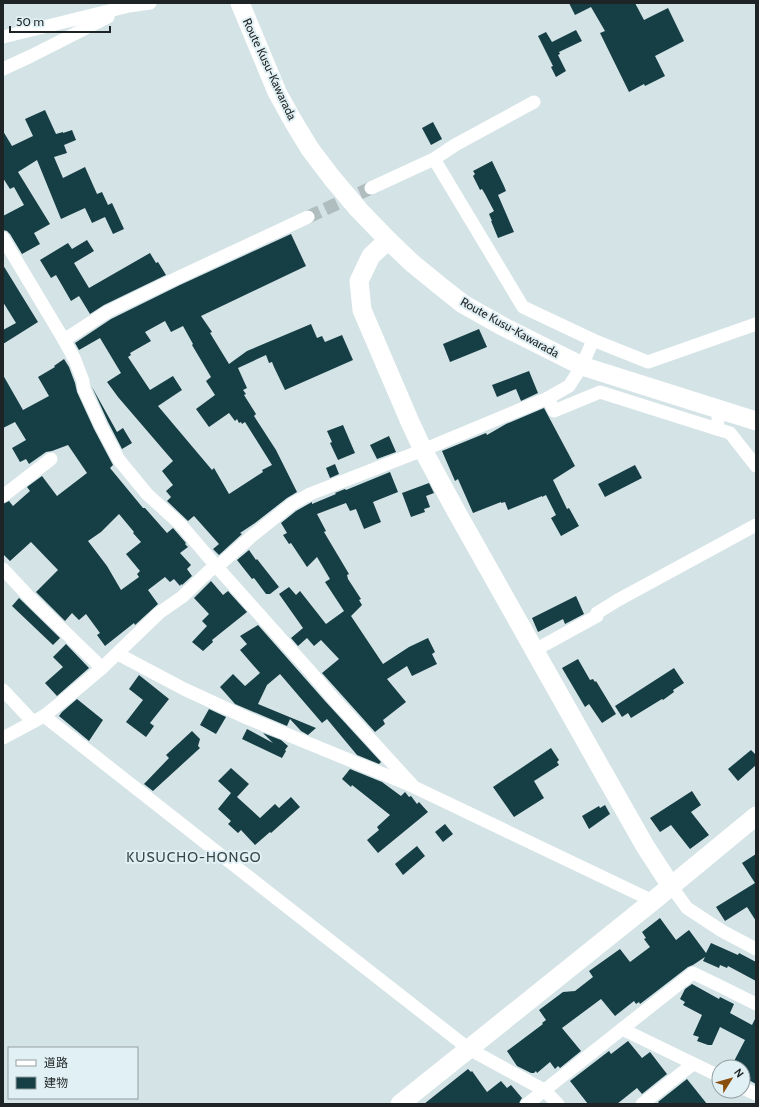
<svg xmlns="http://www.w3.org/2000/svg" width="759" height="1107" font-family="Cabin,'Noto Sans JP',sans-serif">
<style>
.building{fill:#163e45;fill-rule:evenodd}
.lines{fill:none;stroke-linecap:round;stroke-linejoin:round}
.street-tunnel{stroke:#b0bdbf;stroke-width:13;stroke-dasharray:13 6;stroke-linecap:butt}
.street{stroke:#fff;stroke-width:13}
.secondary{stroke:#fff;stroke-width:19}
.labels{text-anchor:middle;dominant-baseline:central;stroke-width:4;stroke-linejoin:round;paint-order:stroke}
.street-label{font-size:12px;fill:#1e2425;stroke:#e1f0f4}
.quarter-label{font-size:14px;letter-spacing:1px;fill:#384547;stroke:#e1f0f4}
</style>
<rect width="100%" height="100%" fill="#d4e3e6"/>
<g class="building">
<polygon points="569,3 635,3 644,20 668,8 684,41 655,56 665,76 645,86 644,84 629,92 600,33 605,31 591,7 575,15"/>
<polygon points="576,30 582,41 559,52 560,54 558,55 566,71 556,77 551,67 553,66 538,36 546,32 552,42"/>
<polygon points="45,110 56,134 63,132 63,133 72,130 76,140 64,145 67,153 54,157 63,178 85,167 97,194 102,192 108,205 112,203 124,229 113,234 105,217 92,223 85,208 61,219 37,160 18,172 50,224 34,233 40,244 22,254 10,234 7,231 3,230 3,216 24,205 14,187 10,189 3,178 3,131 12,146 33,136 25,119"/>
<polygon points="433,122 442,139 431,145 422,128"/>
<polygon points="492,161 504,186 506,191 498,195 514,232 498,238 491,221 492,221 489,214 494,211 485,194 482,189 480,190 473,176 475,174 473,171"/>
<path d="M291,234L306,266L201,316L212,332L210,333L229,364L247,351L311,324L317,338L322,336L325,342L342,335L353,360L285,390L274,367L272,362L269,363L266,355L238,368L247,388L243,390L246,394L244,395L256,414L254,416L276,450L297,492L287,498L255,523L240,533L242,534L219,555L213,549L219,544L194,516L188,521L167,501L171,497L166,491L173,485L162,471L173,461L118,397L107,382L121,373L100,338L79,350L75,343L111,319L180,285ZM165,321L171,332L183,326L193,344L192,345L211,377L206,381L215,395L196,409L209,427L229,413L235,421L237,419L239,423L241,422L242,424L245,422L272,465L262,470L263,472L229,494L214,468L212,470L158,406L182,390L173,376L150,390L128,357L131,355L130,353L151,341L145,332Z"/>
<polygon points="87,240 94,251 74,263 89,288 150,253 156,263 158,262 166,275 104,305 90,314 79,296 71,301 56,275 51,278 40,260 68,243 72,249"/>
<polygon points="3,265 38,322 3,344 3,330 16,323 3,302"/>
<polygon points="479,329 487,347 450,362 443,344"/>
<path d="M64,359L69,367L75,383L77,392L94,429L113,465L110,468L143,508H145L167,533L173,528L186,543L185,544L188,547L180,553L191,565L187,569L192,576L182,585L181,584L180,586L174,579L170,582L165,577L148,590L158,604L135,625L134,623L105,646L97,635L100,633L86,614L79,620L72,613L65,621L36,592L58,570L31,542L10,561L3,554V504L9,501L13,506L30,491L27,487L42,476L57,496L87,473L68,445L52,451L46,452L29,464L26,459L20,462L12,448L26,440L15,422L3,428V375L23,410L49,396L38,377L55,367L54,366ZM119,514L134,532L133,533L141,542L126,554L140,571L137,574L139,577L121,590L107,566L88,541L101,532Z"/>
<polygon points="529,371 538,393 521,401 516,389 497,397 492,385"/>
<polygon points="92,387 117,432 123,428 132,443 122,449 108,422"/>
<polygon points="544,408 575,466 553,480 567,509 569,508 579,526 561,536 551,518 556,515 546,495 542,497 542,496 508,510 505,502 501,503 501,502 473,513 458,479 455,481 442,451 486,433 487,435 506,424"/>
<polygon points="343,425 355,453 338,460 330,443 332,442 327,431"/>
<polygon points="389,436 396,452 377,459 370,445"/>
<polygon points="335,464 339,474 330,478 326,468"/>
<polygon points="635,465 642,478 605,497 598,484"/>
<polygon points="390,472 398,492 373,502 381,522 364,529 356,509 350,511 346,503 317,514 326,531 324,532 349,574 347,575 348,579 361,599 359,600 362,605 351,616 383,664 409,647 428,638 435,652 432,654 437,664 412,676 407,666 387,679 406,702 383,720 385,724 375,732 322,673 339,659 321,640 314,646 307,638 298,646 291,638 303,628 279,594 289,587 296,595 300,591 326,624 344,611 325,582 330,579 317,557 307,567 291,543 289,544 283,535 287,533 281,523 296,511 312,502 312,504 336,494 335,493 345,489 346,490"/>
<polygon points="429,483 434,493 426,496 430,507 424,509 425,512 411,517 402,493"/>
<polygon points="249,550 256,560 257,559 279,587 270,594 266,594 254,578 252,579 237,560"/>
<polygon points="211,581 223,595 228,591 247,612 212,640 213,642 203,651 192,642 207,626 202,621 209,614 194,598"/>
<polygon points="576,596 584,614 565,624 563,619 538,632 532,618"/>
<polygon points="19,598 60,638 53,645 12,606"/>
<polygon points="258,625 325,701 381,762 379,764 357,755 327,719 322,723 280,674 267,685 258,704 316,728 308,735 301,731 290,719 287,726 235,704 220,687 233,674 245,686 260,673 240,650 247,644 240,636"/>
<polygon points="66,644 89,668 57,696 45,683 63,667 53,657"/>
<polygon points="578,659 590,680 593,679 595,682 596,681 616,714 602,723 589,704 585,707 562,668"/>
<polygon points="674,668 684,683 673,690 674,692 663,700 662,699 631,718 628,713 622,717 615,706"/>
<polygon points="139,675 169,699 150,723 154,726 146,737 126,722 143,700 129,689"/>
<polygon points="77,699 103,720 89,741 59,716 62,712"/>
<polygon points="209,709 226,717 216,734 200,725"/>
<polygon points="247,729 273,743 263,733 281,740 288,746 285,750 286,751 282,758 242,739"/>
<polygon points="192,731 200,739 198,746 200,748 153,791 144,784 169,758 166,755"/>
<polygon points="551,748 559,760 557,762 559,765 534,781 544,798 514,817 493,787"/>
<polygon points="751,750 756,755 756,765 738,781 728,769"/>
<polygon points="231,768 249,784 237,797 260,818 275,804 279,808 291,797 300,807 271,833 270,832 255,845 241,830 238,833 228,824 231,821 218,809 231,793 218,781"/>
<polygon points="350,769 382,782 401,796 405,792 409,797 411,796 417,804 419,802 428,812 378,853 367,840 379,830 377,827 390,815 352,785 351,787 342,779"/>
<polygon points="692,791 701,805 691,812 709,835 690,849 671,825 660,832 650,818"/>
<polygon points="605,805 610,814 589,829 582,816 599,806 600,808"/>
<polygon points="445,824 453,834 443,842 435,832"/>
<polygon points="417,846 425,856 403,875 395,864"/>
<polygon points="756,854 756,921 747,907 725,921 716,907 755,883 742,863"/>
<polygon points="660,918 676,940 689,930 706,953 711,943 738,955 739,953 756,962 756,981 728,966 727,968 720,965 719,968 703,961 705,957 693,965 688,967 640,1004 639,1002 636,1004 634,1001 615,1016 601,999 562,1028 581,1051 560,1068 558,1066 555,1069 550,1062 537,1073 536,1071 534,1073 531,1073 517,1066 507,1051 543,1024 542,1023 546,1020 539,1010 563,992 575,991 593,977 589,971 620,949 630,962 650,947 644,939 646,938 642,932"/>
<polygon points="692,984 719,999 720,997 734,1004 730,1013 752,1025 756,1017 756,1084 743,1077 743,1067 731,1067 745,1040 720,1027 712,1045 708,1045 697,1041 699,1037 693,1035 702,1015 683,1005 685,1002 680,999 685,989"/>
<polygon points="628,1041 642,1058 650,1052 667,1074 642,1094 637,1088 617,1104 588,1104 570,1081 609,1051 611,1054"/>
<polygon points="468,1069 471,1072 472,1071 487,1092 501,1081 507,1088 511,1085 522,1098 520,1101 519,1104 424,1104"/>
<polygon points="687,1079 707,1104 660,1104 658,1102"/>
</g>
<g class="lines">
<polyline class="street-tunnel" points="308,217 371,188"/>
<g class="street">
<polyline points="3,37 129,6 150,3"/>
<polyline points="3,69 31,56 108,17"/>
<polyline points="371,188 434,159 455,145 534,102"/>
<polyline points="3,238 64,340 75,360 83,381 84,389 101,426 119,460 147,494 181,525 217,567 309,670 331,696 414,787 653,901"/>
<polyline points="64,340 107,312 177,278 308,217"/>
<polyline points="593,340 648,362 756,324"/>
<polyline points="548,398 554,411 600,392 717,429"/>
<polyline points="719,410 717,429 730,433 756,466"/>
<polyline points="3,496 51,459"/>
<polyline points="3,569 33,601 102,668"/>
<polyline points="535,650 597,616 597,613 618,600 756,525"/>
<polyline points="118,654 184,689 247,718 410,785"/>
<polyline points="3,690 33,722"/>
<polyline points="44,716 231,863 469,1049 544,1090 558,1104"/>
<polyline points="3,738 44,716 64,700 102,668 159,613 182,597 209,571 217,567 252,536 292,504 310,494 423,450 548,398 569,386 582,366 593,340 523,307 434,159"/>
<polyline points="671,886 687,908 722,931 756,949"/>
<polyline points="622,1029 719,1076"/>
<polyline points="743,1088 756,1094"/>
<polyline points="527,1104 693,973 722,987 756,1004"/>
<polyline points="642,1104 693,1064"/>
</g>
<g class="secondary">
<polyline points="240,3 277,92 293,121 310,149 332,178 359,210 388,240 412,263 439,285 463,304 502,326 582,366 756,421"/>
<polyline points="388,240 371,256 359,281 362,310 410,422 423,450 456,511 603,772 645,846 671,886"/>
<polyline points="400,1104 653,901 756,816"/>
</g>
</g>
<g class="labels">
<g class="street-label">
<text transform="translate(270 69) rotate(65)">Route Kusu-Kawarada</text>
<text transform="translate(510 327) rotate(29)">Route Kusu-Kawarada</text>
</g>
<g class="quarter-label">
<text x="194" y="857">KUSUCHO-HONGO</text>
</g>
</g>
<rect width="759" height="1107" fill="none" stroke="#1e2425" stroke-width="8"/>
<rect x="8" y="1047" width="130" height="52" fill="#e1f0f4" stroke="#939ea1"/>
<rect x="16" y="1060" width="20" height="6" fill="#ffffff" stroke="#939ea1"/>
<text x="44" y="1067" font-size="12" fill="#1e2425">道路</text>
<rect x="16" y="1077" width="20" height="12" fill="#163e45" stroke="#939ea1"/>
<text x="44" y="1087" font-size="12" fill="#1e2425">建物</text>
<g transform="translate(731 1079) rotate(53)"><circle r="19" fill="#e1f0f4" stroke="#939ea1"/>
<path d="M0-3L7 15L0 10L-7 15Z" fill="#8a4e0e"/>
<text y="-6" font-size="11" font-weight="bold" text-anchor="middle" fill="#1e2425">N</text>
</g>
<path d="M10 26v6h100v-6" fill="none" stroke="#1e2425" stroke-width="2"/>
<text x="16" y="26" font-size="12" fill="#1e2425" stroke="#e1f0f4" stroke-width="3" paint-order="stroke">50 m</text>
</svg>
